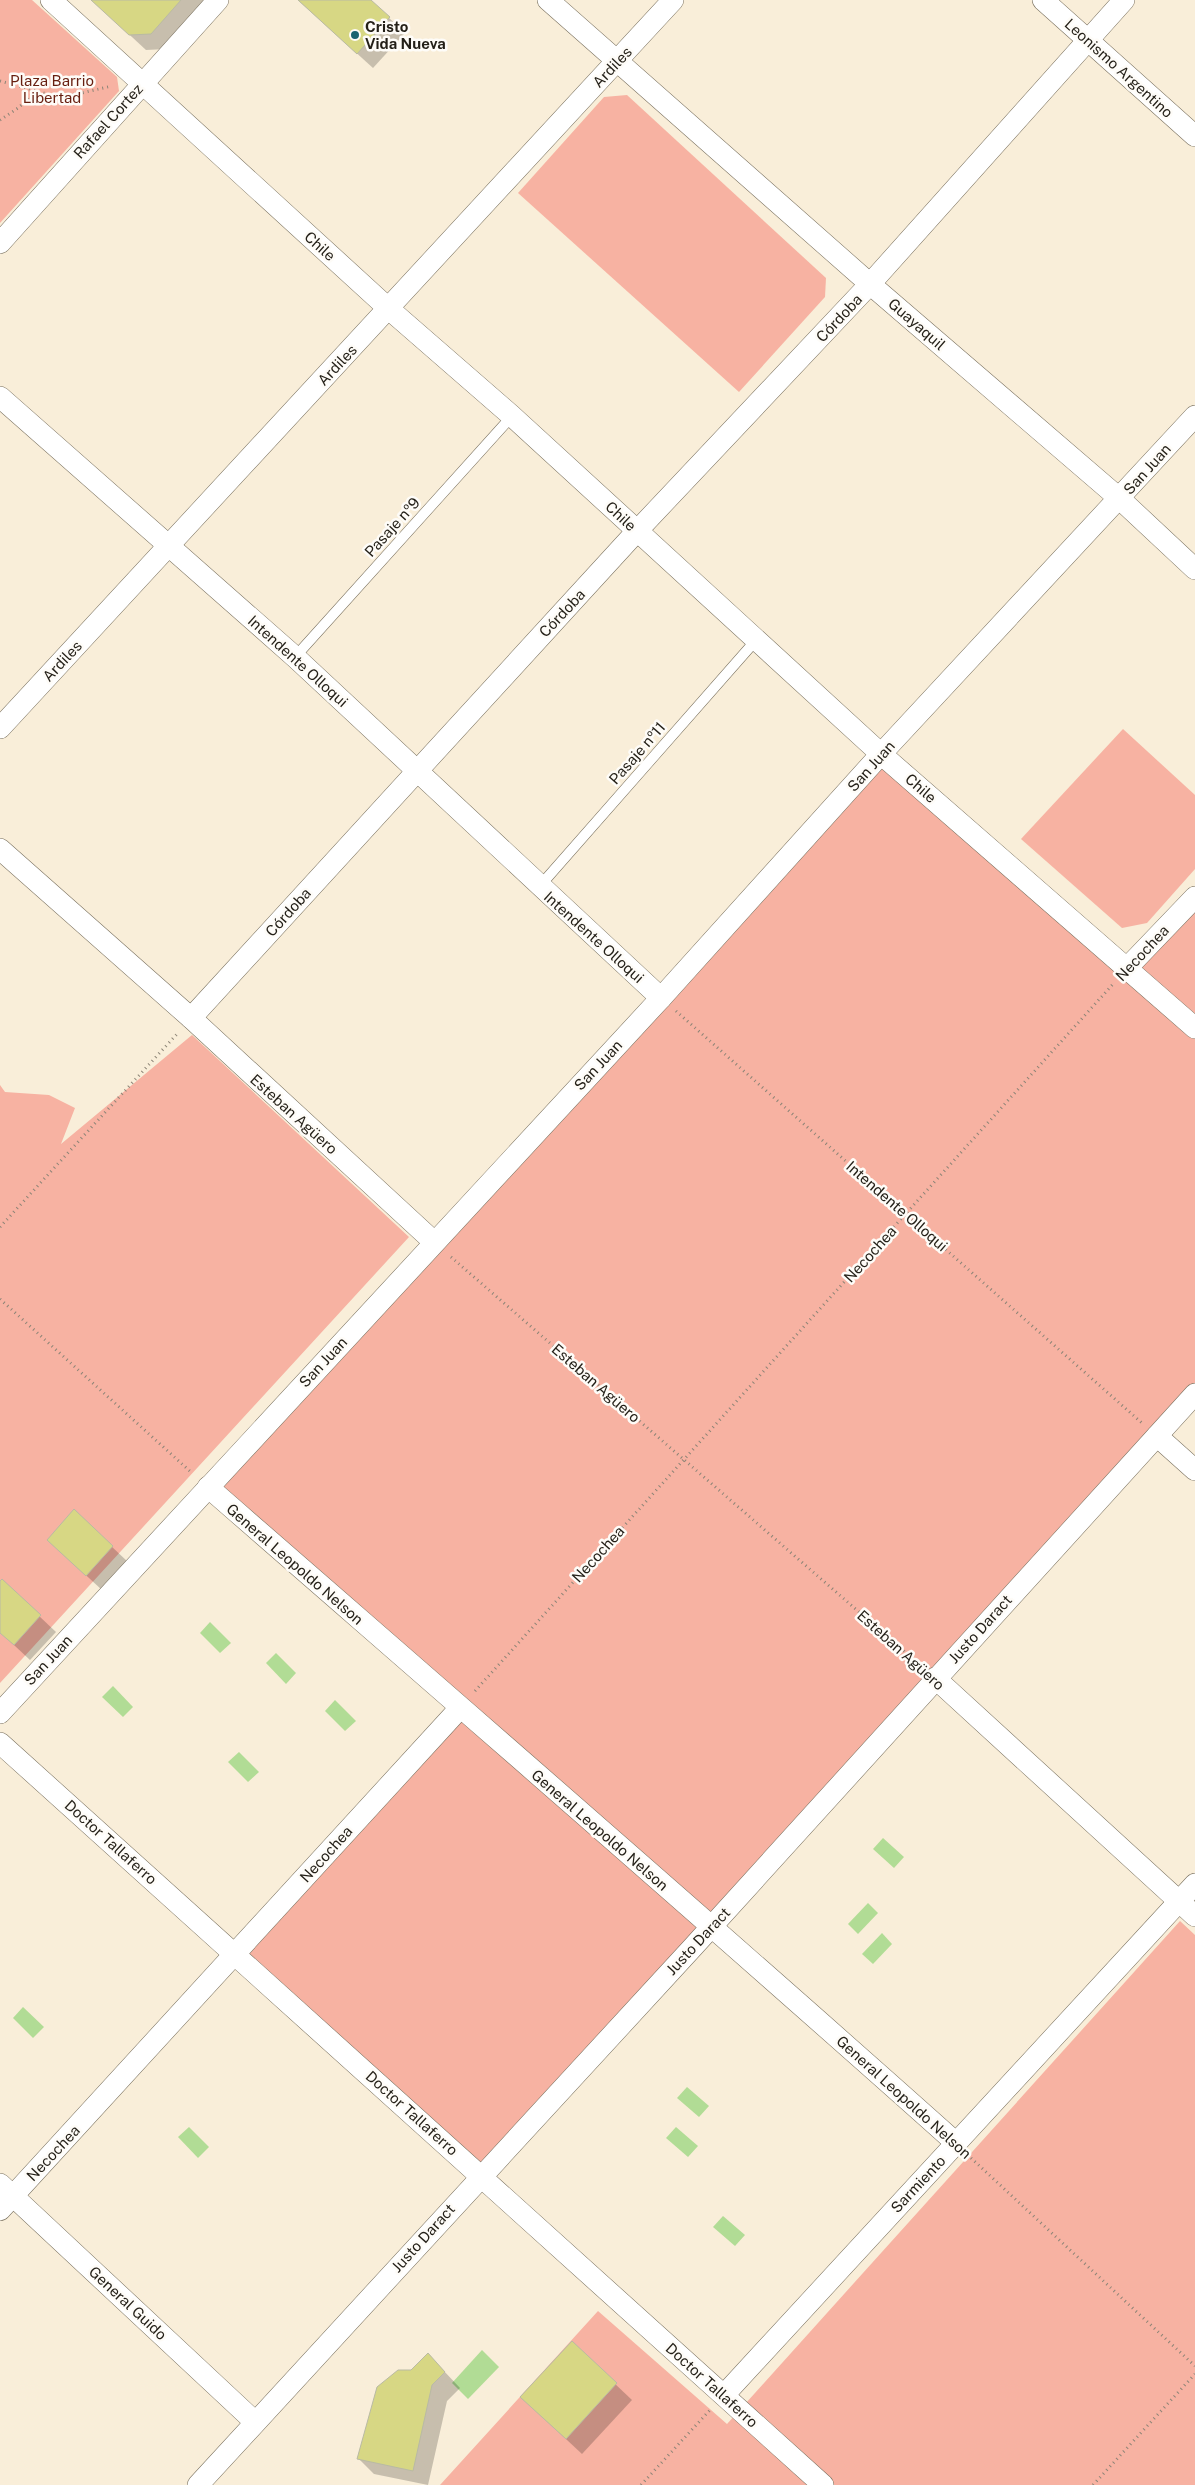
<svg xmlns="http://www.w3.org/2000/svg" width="1195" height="2485" font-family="'Public Sans',sans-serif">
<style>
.green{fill:#f7b2a2}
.water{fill:#b1dc95}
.shadow{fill:#0003}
.building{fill:#d7d784;stroke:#b9baa4}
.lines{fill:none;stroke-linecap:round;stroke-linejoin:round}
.lane-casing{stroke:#7a715f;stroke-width:11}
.street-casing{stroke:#7a715f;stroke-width:22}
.path{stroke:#8c8476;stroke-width:3;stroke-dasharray:1 4;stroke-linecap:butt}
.lane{stroke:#fff;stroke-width:10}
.street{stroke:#fff;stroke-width:21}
.poi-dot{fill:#1a6570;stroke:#fefcf8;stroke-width:2}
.labels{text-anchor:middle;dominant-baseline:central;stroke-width:5;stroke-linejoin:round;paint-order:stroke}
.poi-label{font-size:15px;font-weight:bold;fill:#231f17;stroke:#fefcf8;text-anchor:start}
.street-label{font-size:15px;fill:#231f17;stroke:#fefcf8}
.park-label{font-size:15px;fill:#681f10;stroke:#fefcf8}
</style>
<rect width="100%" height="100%" fill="#f9eed9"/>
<g class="green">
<polygon points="0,0 32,0 117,77 119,91 0,223"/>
<polygon points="627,95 826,278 825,297 739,392 518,193 604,97"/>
<polygon points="1123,729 1195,795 1195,869 1147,923 1122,928 1021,839"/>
<polygon points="881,754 1127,969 1195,897 1195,1394 481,2175 236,1953 460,1708 208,1487"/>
<polygon points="192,1035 409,1237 0,1683 0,1085 5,1092 49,1095 75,1108 61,1144"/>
<polygon points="1180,1921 1195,1935 1195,2485 440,2485 598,2311 727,2424"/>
</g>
<g class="water">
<polygon points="210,1622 231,1643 220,1653 200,1633"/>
<polygon points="276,1653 296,1673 286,1684 266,1663"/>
<polygon points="113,1686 133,1707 123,1717 102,1697"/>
<polygon points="335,1700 356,1721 345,1731 325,1711"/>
<polygon points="239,1752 259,1772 248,1782 228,1762"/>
<polygon points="883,1838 904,1857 894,1868 873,1849"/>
<polygon points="868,1903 878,1913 858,1934 848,1924"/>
<polygon points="882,1933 892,1944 873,1964 862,1954"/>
<polygon points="23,2007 44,2027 33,2038 13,2018"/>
<polygon points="687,2087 709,2106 699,2117 677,2098"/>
<polygon points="189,2127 209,2147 198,2158 178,2137"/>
<polygon points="676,2127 698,2146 688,2157 666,2138"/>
<polygon points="723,2216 745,2235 735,2246 713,2227"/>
<polygon points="482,2350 499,2367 468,2399 452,2383"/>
</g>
<g class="shadow">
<polygon points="92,0 210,0 166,49 146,50"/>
<polygon points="298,0 370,0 405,33 373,68"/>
<polygon points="74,1511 128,1562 102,1590 64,1555"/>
<polygon points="2,1581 56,1632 30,1660 0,1632 0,1583"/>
<polygon points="572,2343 632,2400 582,2454 537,2412"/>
<polygon points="443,2370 460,2388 447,2401 428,2485 374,2474 359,2459"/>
</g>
<g class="building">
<polygon points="91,0 181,0 151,34 129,35"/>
<polygon points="298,0 371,0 390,17 357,54"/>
<polygon points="74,1509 113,1546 86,1576 47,1540"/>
<polygon points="2,1579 41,1615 14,1645 0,1633 0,1581"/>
<polygon points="572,2341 617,2383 566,2439 520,2397"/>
<polygon points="428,2353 445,2372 432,2385 413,2471 357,2459 377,2387 398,2370 411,2370"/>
</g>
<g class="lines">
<g class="lane-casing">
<g id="lane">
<polyline points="295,657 512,416"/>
<polyline points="539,887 757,639"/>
</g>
</g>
<g class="street-casing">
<g id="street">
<polyline points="51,0 389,309 512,416 881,754 1195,1028"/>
<polyline points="548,0 870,284 1120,499 1195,569"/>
<polyline points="1043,0 1195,136"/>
<polyline points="0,243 218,0"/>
<polyline points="0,397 295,657 661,998"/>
<polyline points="0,728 673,0"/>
<polyline points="0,849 191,1018 434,1242"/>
<polyline points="1127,968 1195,897"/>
<polyline points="191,1018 637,531 870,284 1124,0"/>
<polyline points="1157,1436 1195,1470"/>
<path d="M208,1487C458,1705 709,1922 956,2143"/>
<polyline points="935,1678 1195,1916"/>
<polyline points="0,1713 661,998 881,754 1195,416"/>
<polyline points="0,1743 823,2485"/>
<polyline points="0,2184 255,2422"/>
<polyline points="0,2210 460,1708"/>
<polyline points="724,2395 1195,1884"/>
<polyline points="198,2485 693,1947 1195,1394"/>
</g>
</g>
<g class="path">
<polyline points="0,81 55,96 77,94 112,86"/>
<polyline points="0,120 18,108 36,92"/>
<polyline points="676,1011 1142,1423"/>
<polyline points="0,1227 177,1034"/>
<polyline points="451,1257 920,1665"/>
<polyline points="0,1299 192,1473"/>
<polyline points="475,1691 1114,983"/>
<polyline points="971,2158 1195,2366"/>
<polyline points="641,2485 710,2410"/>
<polyline points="1093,2485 1195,2374"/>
</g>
<use href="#lane" class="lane"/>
<use href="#street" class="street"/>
</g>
<circle class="poi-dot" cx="355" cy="35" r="5"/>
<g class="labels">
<g class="poi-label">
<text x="365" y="26">Cristo<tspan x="365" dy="17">Vida Nueva</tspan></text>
</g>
<g class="street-label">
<text transform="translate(612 67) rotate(-47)">Ardiles</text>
<text transform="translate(1119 68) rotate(42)">Leonismo Argentino</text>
<text transform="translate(108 121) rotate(-48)">Rafael Cortez</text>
<text transform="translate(320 246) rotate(42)">Chile</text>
<text transform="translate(839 318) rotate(-47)">Córdoba</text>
<text transform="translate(917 324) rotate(41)">Guayaquil</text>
<text transform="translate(337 365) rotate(-47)">Ardiles</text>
<text transform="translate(1147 469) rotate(-48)">San Juan</text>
<text transform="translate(621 516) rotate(43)">Chile</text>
<text transform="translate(392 527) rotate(-48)">Pasaje nº9</text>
<text transform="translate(562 613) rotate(-47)">Córdoba</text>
<text transform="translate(62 661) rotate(-47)">Ardiles</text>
<text transform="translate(298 661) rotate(42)">Intendente Olloqui</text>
<text transform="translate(637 753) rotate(-49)">Pasaje nº11</text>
<text transform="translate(871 766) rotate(-48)">San Juan</text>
<text transform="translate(921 788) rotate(41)">Chile</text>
<text transform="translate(288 912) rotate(-48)">Córdoba</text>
<text transform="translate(594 937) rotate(42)">Intendente Olloqui</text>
<text transform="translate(1142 953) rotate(-47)">Necochea</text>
<text transform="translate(598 1065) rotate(-47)">San Juan</text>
<text transform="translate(294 1114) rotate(42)">Esteban Agüero</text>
<text transform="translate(897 1206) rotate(41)">Intendente Olloqui</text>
<text transform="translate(870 1254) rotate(-48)">Necochea</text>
<text transform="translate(323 1362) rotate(-47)">San Juan</text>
<text transform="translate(596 1383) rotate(41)">Esteban Agüero</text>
<text transform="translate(598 1554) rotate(-48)">Necochea</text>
<text transform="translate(295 1564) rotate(41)">General Leopoldo Nelson</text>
<text transform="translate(980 1629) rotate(-48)">Justo Daract</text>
<text transform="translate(901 1650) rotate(42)">Esteban Agüero</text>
<text transform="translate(48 1660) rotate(-47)">San Juan</text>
<text transform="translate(600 1830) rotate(41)">General Leopoldo Nelson</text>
<text transform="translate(111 1842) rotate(42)">Doctor Tallaferro</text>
<text transform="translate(326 1854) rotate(-48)">Necochea</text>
<text transform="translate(698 1941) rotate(-47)">Justo Daract</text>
<text transform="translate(904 2097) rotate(42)">General Leopoldo Nelson</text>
<text transform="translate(412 2113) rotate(42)">Doctor Tallaferro</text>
<text transform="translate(53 2153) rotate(-47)">Necochea</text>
<text transform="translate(918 2184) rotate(-47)">Sarmiento</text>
<text transform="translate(423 2238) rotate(-48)">Justo Daract</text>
<text transform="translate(128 2303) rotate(43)">General Guido</text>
<text transform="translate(712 2385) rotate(42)">Doctor Tallaferro</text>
</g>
<g class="park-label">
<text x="52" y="80">Plaza Barrio<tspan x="52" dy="17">Libertad</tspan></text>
</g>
</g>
</svg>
